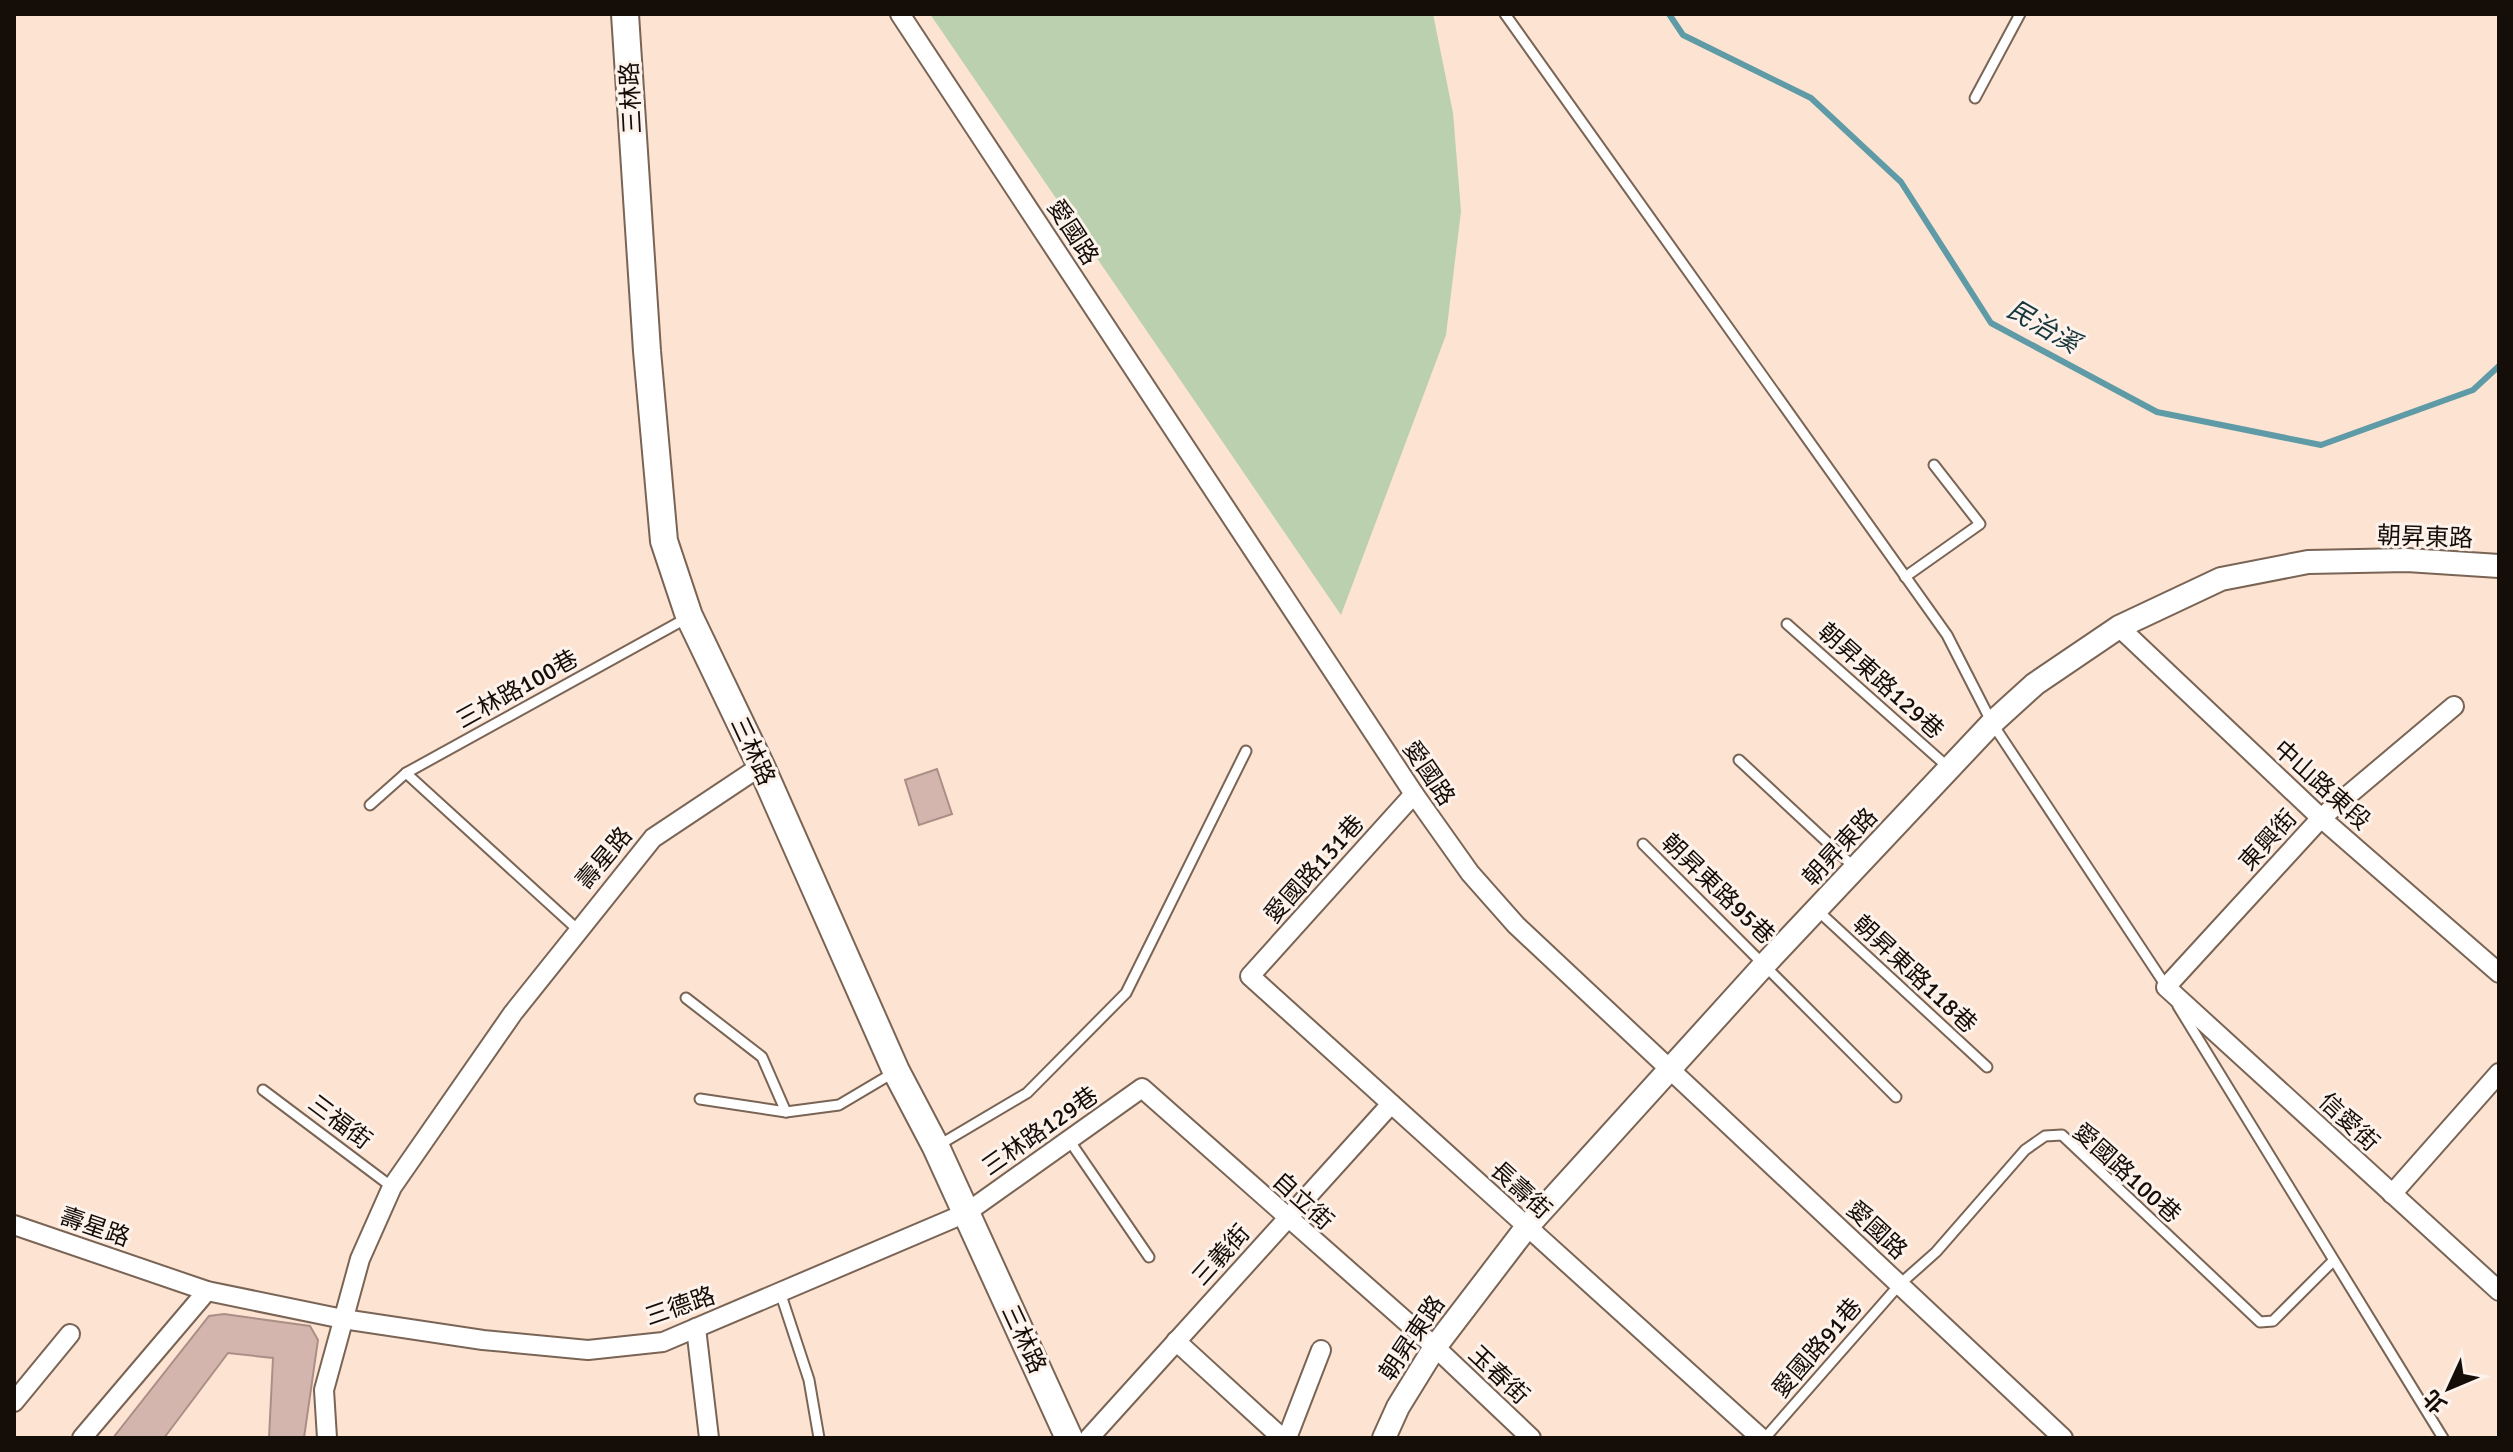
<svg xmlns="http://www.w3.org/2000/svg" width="2513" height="1452" font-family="Signika,'Noto Sans TC',sans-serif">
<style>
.green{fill:#bbd0ae}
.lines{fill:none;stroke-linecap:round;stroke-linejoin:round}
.stream{stroke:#5e9ba7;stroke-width:6}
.building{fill:#d3b5ad;stroke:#ab8f87;stroke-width:2}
.service-casing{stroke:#796455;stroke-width:13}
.minor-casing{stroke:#796455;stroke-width:22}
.tertiary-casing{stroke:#796455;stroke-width:26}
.secondary-casing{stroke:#796455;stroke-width:30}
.service{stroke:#fff;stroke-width:9}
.minor{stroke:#fff;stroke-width:18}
.tertiary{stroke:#fff;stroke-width:22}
.secondary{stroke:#fff;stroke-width:26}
.labels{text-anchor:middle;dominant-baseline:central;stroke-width:6;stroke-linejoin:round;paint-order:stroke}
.street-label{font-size:24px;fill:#150d07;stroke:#fdf3ec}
.water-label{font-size:26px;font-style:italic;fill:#18373d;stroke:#fdf3ec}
</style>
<rect width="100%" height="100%" fill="#fce3d2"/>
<polygon class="green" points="930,14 1433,14 1453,113 1461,211 1446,335 1341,615"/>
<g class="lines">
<polyline class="stream" points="1669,14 1683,35 1811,98 1901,182 1991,323 2157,412 2321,445 2473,390 2499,366"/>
</g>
<g class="building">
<polygon points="937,769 952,814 919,825 905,780"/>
<polygon points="224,1314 310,1326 318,1340 304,1438 269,1438 273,1358 228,1353 164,1438 113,1438 209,1316"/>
</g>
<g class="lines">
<g class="service-casing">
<g id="service">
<polyline points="1505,14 1947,635 1992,723 2166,986"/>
<polyline points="1975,98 2020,14"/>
<polyline points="1905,577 1980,524 1934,465"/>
<polyline points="1787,624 1949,768"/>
<polyline points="1739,760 1855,868"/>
<polyline points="406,773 577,929"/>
<polyline points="370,805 406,773 687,618"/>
<polyline points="1643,844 1896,1097"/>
<polyline points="1816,909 1987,1067"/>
<polyline points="686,998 762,1057 786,1112"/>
<polyline points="2178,1006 2443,1438"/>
<polyline points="263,1090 392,1187"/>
<polyline points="700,1099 786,1112 839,1105 893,1073"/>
<polyline points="1069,1140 1149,1257"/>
<polyline points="939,1145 1027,1093 1126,993 1246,751"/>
<polyline points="780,1292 809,1380 819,1438"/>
<polyline points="1765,1438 1900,1284 1936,1252 2025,1150 2045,1136 2062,1135 2260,1322 2273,1321 2333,1261"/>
</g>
</g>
<g class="minor-casing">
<g id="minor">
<polyline points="900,14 1414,794 1470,873 1516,925 2063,1438"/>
<polyline points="2119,627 2321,818 2499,973"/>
<polyline points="2454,706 2321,818 2166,987 2499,1291"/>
<polyline points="1414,794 1250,976 1761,1438"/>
<polyline points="2392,1194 2499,1073"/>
<polyline points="14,1225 207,1291 343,1319 483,1340 588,1350 663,1342 966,1213 1142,1088 1435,1347 1531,1438"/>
<polyline points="696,1328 709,1438"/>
<polyline points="1176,1341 1282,1438"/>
<polyline points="14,1402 70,1334"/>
<polyline points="82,1438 207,1291"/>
<polyline points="327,1438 324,1390 360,1259 392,1187 513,1013 653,838 761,766"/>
<polyline points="1089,1438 1391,1104"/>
<polyline points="1287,1438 1321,1350"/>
</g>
</g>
<g class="tertiary-casing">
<polyline id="tertiary" points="1384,1438 1398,1407 1435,1347 1526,1228 1766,963 1992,723 2035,684 2119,627 2221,579 2308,562 2407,560 2499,566"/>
</g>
<g class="secondary-casing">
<polyline id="secondary" points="625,14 647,351 664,541 689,616 761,766 896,1071 936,1147 1069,1438"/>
</g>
<use href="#service" class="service"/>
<use href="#minor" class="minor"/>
<use href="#tertiary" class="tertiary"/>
<use href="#secondary" class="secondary"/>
</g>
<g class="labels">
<g class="street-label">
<text transform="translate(631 98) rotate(-93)">三林路</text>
<text transform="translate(1073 232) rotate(57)">愛國路</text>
<text transform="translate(2425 537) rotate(2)">朝昇東路</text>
<text transform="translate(1881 681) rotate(42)">朝昇東路129巷</text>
<text transform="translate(517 689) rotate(-29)">三林路100巷</text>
<text transform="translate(753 751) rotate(65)">三林路</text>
<text transform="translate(1429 773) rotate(56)">愛國路</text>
<text transform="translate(2322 785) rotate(42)">中山路東段</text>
<text transform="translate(2268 840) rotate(-48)">東興街</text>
<text transform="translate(1840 847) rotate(-47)">朝昇東路</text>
<text transform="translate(604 858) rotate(-50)">壽星路</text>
<text transform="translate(1314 869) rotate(-48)">愛國路131巷</text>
<text transform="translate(1718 889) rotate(44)">朝昇東路95巷</text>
<text transform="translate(1915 974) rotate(43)">朝昇東路118巷</text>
<text transform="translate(340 1122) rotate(37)">三福街</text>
<text transform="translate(2349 1122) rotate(43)">信愛街</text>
<text transform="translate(1040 1131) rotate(-35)">三林路129巷</text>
<text transform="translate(2127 1173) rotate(42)">愛國路100巷</text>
<text transform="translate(1521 1190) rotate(42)">長壽街</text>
<text transform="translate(1303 1201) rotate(42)">自立街</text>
<text transform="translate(95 1227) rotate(19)">壽星路</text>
<text transform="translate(1877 1230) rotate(43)">愛國路</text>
<text transform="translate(1221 1255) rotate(-48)">三義街</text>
<text transform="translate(680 1306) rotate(-19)">三德路</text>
<text transform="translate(1412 1338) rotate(-56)">朝昇東路</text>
<text transform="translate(1024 1339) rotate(65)">三林路</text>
<text transform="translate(1817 1348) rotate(-49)">愛國路91巷</text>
<text transform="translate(1499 1375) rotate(43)">玉春街</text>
</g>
<g class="water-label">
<text transform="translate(2043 327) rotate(30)">民治溪</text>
</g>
</g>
<rect width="2513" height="1452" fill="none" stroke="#150d07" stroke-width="32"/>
<g transform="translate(2449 1388) rotate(226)" stroke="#fdf3ec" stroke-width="6" paint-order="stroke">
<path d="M0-6L14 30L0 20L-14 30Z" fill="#150d07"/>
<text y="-12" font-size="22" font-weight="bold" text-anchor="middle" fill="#150d07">北</text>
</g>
</svg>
